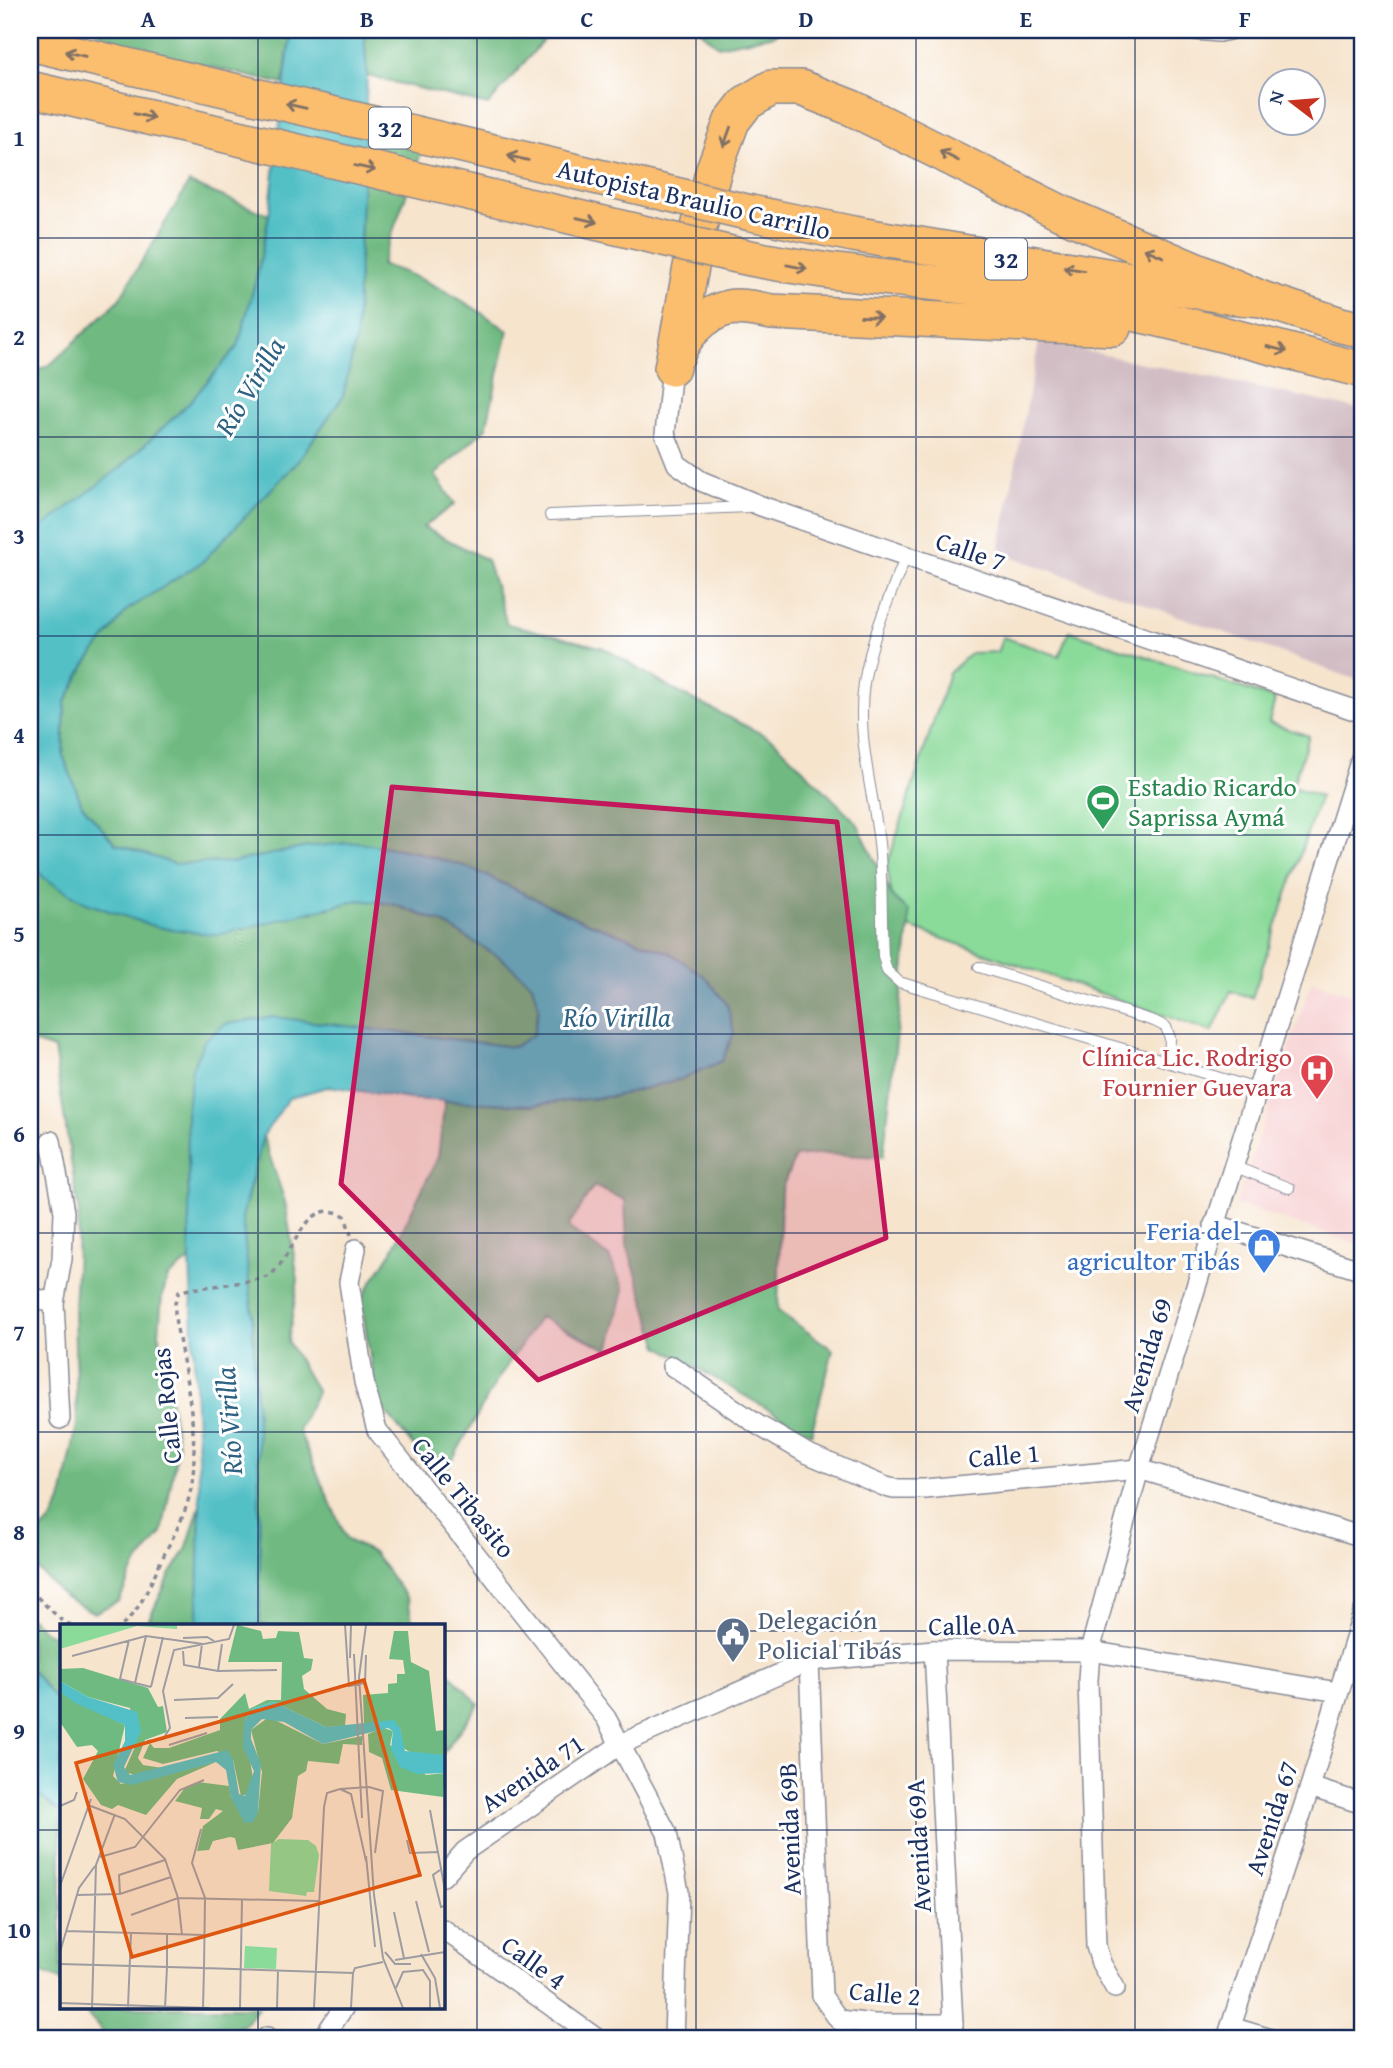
<svg xmlns="http://www.w3.org/2000/svg" width="1393" height="2068" font-family="'Gentium Book Plus',serif">
<style>
.built{fill:#f7cfd0}
.industrial{fill:#d2bdc5}
.green{fill:#8ada99;stroke:#52847c;stroke-width:2}
.forest{fill:#6fba81;stroke:#457470;stroke-width:2}
.water{fill:#52c0c6;stroke:#367892;stroke-width:2}
.lines{fill:none;stroke-linecap:round;stroke-linejoin:round}
.lane-casing{stroke:#888a96;stroke-width:12}
.street-casing{stroke:#888a96;stroke-width:22}
.highway-casing{stroke:#888a96;stroke-width:38}
.path{stroke:#888a96;stroke-width:3.5;stroke-dasharray:5 5;stroke-linecap:butt}
.lane{stroke:#fff;stroke-width:10}
.street{stroke:#fff;stroke-width:19}
.highway{stroke:#fbbd6e;stroke-width:35}
.highway-bridge-casing{stroke:#888a96;stroke-width:38;stroke-linecap:butt}
.highway-bridge{stroke:#fbbd6e;stroke-width:35}
.oneway{stroke:#806f65}
.marked{fill:#c2185b;fill-opacity:0.2;stroke:#c2185b;stroke-width:5;stroke-linejoin:round}
.grid{fill:none;stroke:#1b2f5e;stroke-width:2;stroke-opacity:0.55}
.labels{text-anchor:middle;dominant-baseline:central;stroke-width:6;stroke-linejoin:round;paint-order:stroke}
.shield{fill:#fff;stroke:#5f6d8e;stroke-width:2}
.shield-label{font-size:24px;font-weight:bold;fill:#1b2f5e}
.street-label{font-size:26px;fill:#1b2f5e;stroke:#fff}
.leisure-label{font-size:26px;fill:#27864d;stroke:#fff;text-anchor:start}
.health-label{font-size:26px;fill:#be3a42;stroke:#fff;text-anchor:end}
.shop-label{font-size:26px;fill:#366cbe;stroke:#fff;text-anchor:end}
.service-label{font-size:26px;fill:#4e5e75;stroke:#fff;text-anchor:start}
.water-label{font-size:28px;font-style:italic;fill:#2e6282;stroke:#fff}
.inset-road{fill:none;stroke:#9e9ca1;stroke-width:2}
.view{fill:#de5710;fill-opacity:0.15;stroke:#de5710;stroke-width:3.5}
.inset-edge{fill:none;stroke:#1b2f5e;stroke-width:3.5}
.neatline{fill:none;stroke:#1b2f5e;stroke-width:2.5}
.grid-label{font-size:23px;text-anchor:middle;font-weight:bold;fill:#1b2f5e}
</style>
<rect width="100%" height="100%" fill="#fff"/>
<filter id="ink" filterUnits="userSpaceOnUse"><feTurbulence type="fractalNoise" baseFrequency=".0143" numOctaves="2"/><feDisplacementMap in="SourceGraphic" scale="14" xChannelSelector="R" yChannelSelector="G"/><feConvolveMatrix kernelMatrix="1 2 1 2 8 2 1 2 1" color-interpolation-filters="sRGB"/></filter>
<filter id="wash" filterUnits="userSpaceOnUse"><feTurbulence type="fractalNoise" baseFrequency=".00686" numOctaves="4" result="noise"/><feDisplacementMap in="SourceGraphic" scale="28" xChannelSelector="R" yChannelSelector="G"/><feGaussianBlur stdDeviation="1.57" result="paint"/><feColorMatrix in="noise" values="0 0 0 0 0 0 0 0 0 0 0 0 0 0 0 0 0 1.4 0 .05"/><feComposite in="paint" operator="in"/></filter>
<g filter="url(#wash)">
<rect width="100%" height="100%" fill="#f6e4cd"/>
<polygon class="built" points="1312,981 1363,998 1363,1246 1236,1204"/>
<polygon class="industrial" points="1039,341 1363,410 1363,682 999,552"/>
<polygon class="green" points="1069,631 1275,699 1269,723 1309,736 1292,787 1320,796 1252,998 1231,991 1212,1032 909,927 908,912 892,896 887,866 949,673 971,653 997,652 1003,637 1059,656"/>
<g class="forest">
<polygon points="99,30 291,30 283,84 97,41"/>
<polygon points="364,30 599,30 548,35 488,105 367,76"/>
<polygon points="700,30 778,30 775,35 718,46"/>
<path d="M365,123L426,139L381,265C427,277 470,304 508,331L486,428L435,475L455,504L423,527L487,560L507,624L604,648L674,690L774,740L857,823L892,896L909,912V927L883,1157L826,1154L795,1157L781,1190L778,1311L833,1350L811,1434L659,1346L627,1245L625,1200L594,1186L568,1227L609,1257L624,1289L609,1350L540,1317L496,1382L441,1480L377,1401L361,1299L392,1251L438,1157L445,1101L530,1105L615,1096L670,953L578,919L470,868L415,852L358,842L308,847L233,862L174,864L115,844L82,806L63,755L65,703L85,665L127,610L202,562L298,461L343,396L356,338Z"/>
<polygon points="189,183 269,215 258,272 238,346 188,404 120,468 30,545 30,374 51,364 118,301"/>
<polygon points="30,858 44,878 310,913 359,900 393,904 441,922 501,958 532,984 539,1007 533,1036 514,1047 274,1017 187,1109 190,1260 168,1277 162,1296 159,1333 178,1446 162,1533 135,1566 119,1601 94,1613 65,1597 30,1562 30,1530 38,1534 52,1520 62,1499 77,1425 74,1309 79,1214 54,1049 30,1041"/>
<polygon points="263,1136 285,1202 298,1280 288,1342 317,1392 298,1430 347,1540 374,1553 408,1600 413,1625 260,1625 259,1471 252,1308 242,1217"/>
<polygon points="200,1505 198,1625 146,1625 170,1575 186,1550"/>
<polygon points="30,1617 44,1631 61,1639 61,1706 30,1669"/>
<polygon points="443,1667 479,1704 443,1753"/>
<polygon points="30,1789 61,1812 61,1983 58,1979 30,1968"/>
<polygon points="81,2007 258,2007 244,2025 209,2038 108,2038"/>
</g>
<g class="water">
<polygon points="291,30 364,30 367,76 356,338 343,396 298,461 202,562 127,610 85,665 65,703 63,755 82,805 115,844 174,864 233,862 308,847 358,842 415,852 470,868 578,919 670,953 704,976 727,1004 734,1033 722,1061 681,1079 615,1096 530,1105 409,1099 330,1086 289,1098 263,1136 242,1217 252,1308 259,1471 260,1625 198,1625 200,1505 190,1260 187,1109 192,1068 204,1041 225,1024 274,1017 514,1047 533,1035 539,1008 532,984 501,958 441,922 393,904 359,900 217,935 156,927 86,903 44,878 30,858 30,545 45,525 120,468 188,404 238,346 258,272 269,215"/>
<polygon points="30,1669 61,1706 61,1812 30,1789"/>
</g>
</g>
<g filter="url(#ink)">
<g class="lines">
<g class="lane-casing">
<g id="lane">
<polyline points="550,515 749,507"/>
<path d="M906,556C889,598 871,638 864,683C856,738 873,789 879,843C883,880 881,919 883,956L887,971L899,982L1257,1089"/>
<polyline points="979,967 1154,1021 1166,1027 1170,1038 1169,1063"/>
<polyline points="1233,1166 1289,1188"/>
</g>
</g>
<g class="street-casing">
<g id="street">
<polyline points="1196,30 1219,32 1229,30"/>
<polyline points="672,368 665,434 677,464 701,481 761,506 1363,713"/>
<polyline points="51,1141 64,1212 62,1259 54,1303 60,1419"/>
<polyline points="1214,1224 1363,1271"/>
<polyline points="356,1249 349,1282 364,1382 377,1430 606,1718 667,1833 679,1892 674,2038"/>
<polyline points="30,1297 54,1303"/>
<polyline points="672,1366 758,1425 806,1453 886,1487 894,1489 925,1489 1139,1469 1363,1537"/>
<polyline points="934,1650 953,2024 951,2038"/>
<polyline points="809,1661 822,1996 839,2020 874,2024 953,2024"/>
<polyline points="1310,1787 1363,1804"/>
<polyline points="443,1876 465,1851 621,1744 809,1661 934,1650 1090,1651 1338,1692"/>
<polyline points="443,1929 596,2038"/>
<polyline points="1115,1988 1101,1963 1096,1946 1088,1680 1090,1651 1139,1469 1363,752"/>
<polyline points="1231,2027 1268,2038"/>
<polyline points="267,2037 268,2038"/>
<polyline points="323,2038 344,2007"/>
<polyline points="1227,2038 1310,1787 1363,1613"/>
</g>
</g>
<g class="highway-casing">
<g id="highway">
<polyline points="751,213 853,234 1228,296 1262,299 1341,325 1363,330"/>
<path d="M727,253C831,277 938,280 1043,296C1151,313 1257,344 1363,370"/>
<path d="M677,355C684,334 706,313 728,308C741,305 759,310 772,312L1113,328"/>
<polyline points="672,368 697,235 714,169 732,121 746,103 771,88 801,88 852,108 1061,213 1262,299"/>
</g>
</g>
<g class="path">
<polyline points="30,1590 60,1619 70,1625"/>
<path d="M122,1625C144,1606 150,1582 163,1557C173,1536 185,1517 190,1493C202,1446 184,1367 175,1318V1303L179,1291C193,1288 262,1281 269,1276C293,1260 304,1193 345,1216L351,1235"/>
</g>
<use href="#lane" class="lane"/>
<use href="#street" class="street"/>
<use href="#highway" class="highway"/>
<g class="highway-bridge-casing">
<g id="highway-bridge">
<polyline points="30,43 751,213"/>
<polyline points="30,89 727,253"/>
</g>
</g>
<use href="#highway-bridge" class="highway-bridge"/>
</g>
<defs><path id="oneway-shaft" d="M-6 0H5M1.5-3L5.5 0L1.5 3" fill="none" stroke-width="1.6" stroke-linecap="round" stroke-linejoin="round" transform="scale(1.75)"/></defs>
<g class="oneway">
<use href="#oneway-shaft" transform="translate(75 54) rotate(-167)"/>
<use href="#oneway-shaft" transform="translate(296 106) rotate(-167)"/>
<use href="#oneway-shaft" transform="translate(144 116) rotate(13)"/>
<use href="#oneway-shaft" transform="translate(727 137) rotate(110)"/>
<use href="#oneway-shaft" transform="translate(949 156) rotate(-153)"/>
<use href="#oneway-shaft" transform="translate(518 158) rotate(-167)"/>
<use href="#oneway-shaft" transform="translate(365 168) rotate(13)"/>
<use href="#oneway-shaft" transform="translate(587 220) rotate(13)"/>
<use href="#oneway-shaft" transform="translate(1154 253) rotate(-157)"/>
<use href="#oneway-shaft" transform="translate(797 267) rotate(11)"/>
<use href="#oneway-shaft" transform="translate(1074 269) rotate(-171)"/>
<use href="#oneway-shaft" transform="translate(871 317) rotate(3)"/>
<use href="#oneway-shaft" transform="translate(1277 349) rotate(14)"/>
</g>
</g>
<path class="marked" d="M392,787L837,822L886,1238L538,1380L341,1184Z"/>
<path class="grid" d="M258,30V1625M477,30V2038M696,30V2038M916,30V2038M1135,30V2038M30,238H1363M30,437H1363M30,636H1363M30,835H1363M30,1034H1363M30,1233H1363M30,1432H1363M30,1631H61M443,1631H1363M30,1830H61M443,1830H1363M258,2007V2038"/>
<defs>
<g id="stadium-pin" transform="scale(1.75)"><path d="M0 17L-7.5 6A9.5 9.5 0 1 1 7.5 6Z" fill="#2e9e5b" stroke="#fff"/><path d="M0-5a6.5 5 0 1 0 0 10a6.5 5 0 1 0 0-10ZM-3.5-1.8h7v3.6h-7Z" fill="#fff"/></g>
<g id="hospital-pin" transform="scale(1.75)"><path d="M0 17L-7.5 6A9.5 9.5 0 1 1 7.5 6Z" fill="#e0444e" stroke="#fff"/><path d="M-5-5h3v3.5h4V-5h3V5h-3V1.5h-4V5h-3Z" fill="#fff"/></g>
<g id="shop-pin" transform="scale(1.75)"><path d="M0 17L-7.5 6A9.5 9.5 0 1 1 7.5 6Z" fill="#3f7fe0" stroke="#fff"/><path d="M-5-2.5h2.3a2.7 3.5 0 0 1 5.4 0H5L5.5 6h-11ZM-1.5-2.5h3a1.5 2.3 0 0 0-3 0Z" fill="#fff"/></g>
<g id="civic-pin" transform="scale(1.75)"><path d="M0 17L-7.5 6A9.5 9.5 0 1 1 7.5 6Z" fill="#5c6f8a" stroke="#fff"/><path d="M-.6-6.5H3V-4.5H.6V-3L4-1V1h2V6H-6V1h2V-1L-.6-3ZM-1.2 2.5V6h2.4V2.5Z" fill="#fff"/></g>
</defs>
<g fill-rule="evenodd">
<use href="#stadium-pin" x="1103" y="801"/>
<use href="#hospital-pin" x="1317" y="1071"/>
<use href="#shop-pin" x="1264" y="1245"/>
<use href="#civic-pin" x="733" y="1634"/>
</g>
<g class="labels">
<g class="shield">
<rect x="369" y="107.5" width="42" height="41" rx="5"/>
<rect x="985" y="238.5" width="42" height="41" rx="5"/>
</g>
<g class="shield-label">
<text x="390" y="128">32</text>
<text x="1006" y="259">32</text>
</g>
<g class="street-label">
<text transform="translate(694 199) rotate(13)">Autopista Braulio Carrillo</text>
<text transform="translate(971 551) rotate(19)">Calle 7</text>
<text transform="translate(1146 1355) rotate(-73)">Avenida 69</text>
<text transform="translate(166 1406) rotate(-96)">Calle Rojas</text>
<text transform="translate(1004 1455) rotate(-5)">Calle 1</text>
<text transform="translate(464 1497) rotate(51)">Calle Tibasito</text>
<text transform="translate(972 1625) rotate(-1)">Calle 0A</text>
<text transform="translate(532 1773) rotate(-34)">Avenida 71</text>
<text transform="translate(1271 1818) rotate(-72)">Avenida 67</text>
<text transform="translate(789 1829) rotate(-92)">Avenida 69B</text>
<text transform="translate(918 1846) rotate(-93)">Avenida 69A</text>
<text transform="translate(534 1962) rotate(36)">Calle 4</text>
<text transform="translate(885 1993) rotate(5)">Calle 2</text>
</g>
<g class="leisure-label">
<text x="1128" y="786">Estadio Ricardo<tspan x="1128" dy="30">Saprissa Aymá</tspan></text>
</g>
<g class="health-label">
<text x="1292" y="1056">Clínica Lic. Rodrigo<tspan x="1292" dy="30">Fournier Guevara</tspan></text>
</g>
<g class="shop-label">
<text x="1240" y="1230">Feria del<tspan x="1240" dy="30">agricultor Tibás</tspan></text>
</g>
<g class="service-label">
<text x="758" y="1619">Delegación<tspan x="758" dy="30">Policial Tibás</tspan></text>
</g>
<g class="water-label">
<text transform="translate(249 386) rotate(-59)">Río Virilla</text>
<text x="617" y="1016">Río Virilla</text>
<text transform="translate(228 1421) rotate(-94)">Río Virilla</text>
</g>
</g>
<g transform="translate(60 1624)">
<rect width="385" height="385" fill="#f6e4cd"/>
<path d="M0,1H117V5L77,2L0,25ZM219,215L248,216L256,222L259,231L254,268H247L246,272L209,267L211,220ZM185,322L217,324L216,345L184,344Z" fill="#8ada99"/>
<path d="M177,1L201,7L203,15L216,14L218,7L239,8L244,34L253,35L251,46L242,52L244,65L267,85L286,90L285,102L266,103L214,78L194,84L184,97L193,155L188,170L181,172L173,135L157,127L103,140L83,134L90,119L94,124H109L160,106V95L185,69L189,85L207,76H221L222,38H168ZM334,7H348L351,38L369,47L376,107L385,106V131H354L342,123L340,104L304,99L303,71L328,69V60L337,59V50H345L343,36L329,35ZM23,44L88,64L98,83L103,82L107,108L85,116L78,134L83,141L102,144L76,151L64,148L75,123L70,84L28,73L0,57V45ZM0,68L65,101L53,152L61,160L156,138L117,155L86,191L58,181L52,185L41,181L23,155L38,127L32,121L17,123L0,98ZM209,93L263,120L302,112V121L283,120L279,140L248,137L246,147L238,152L232,194L213,219L178,226L175,214L170,213L153,217L149,226L137,227L143,202L163,187L156,185L149,195H140L142,184L115,177L124,165L138,158L169,162L171,174L198,188L202,148L191,106ZM323,104L333,107L330,121L366,151L385,149L383,173L331,166L322,134L309,128L308,110Z" fill="#6fba81"/>
<path d="M0,57L28,73L77,88L81,107L64,143L70,151L167,126L173,135L179,170L185,172L194,147L183,124L184,97L194,84L214,78L266,103L334,96L340,104L345,127L385,131V149L357,150L340,143L331,125L333,107L328,104L263,120L224,98L202,95L191,106V115L201,140L198,188L193,198L185,199L171,174L166,146L156,138L72,161L58,158L53,141L65,117V101L15,79L0,68Z" fill="#52c0c6"/>
<path class="inset-road" d="M285,1L289,62L305,59L306,31M306,1L299,53L314,271L323,334L343,384M86,12L75,59L91,63M123,14L147,13L154,17M69,16L60,55L75,59M123,27L124,41L158,47L217,46M294,30L302,194M12,32L86,12L143,20M290,34L291,1M139,43L142,20M158,47L162,20M91,63L103,13M114,76L158,74L173,60M125,94L158,93M87,117L103,115L110,104L103,67L114,26L169,15L174,1M109,121L147,109M280,165L309,163L323,167L315,229M280,165L291,170L306,237M28,181L65,195L105,235L118,274L122,311M0,182L14,176L17,168M370,186L385,266M141,205L132,239L145,274L144,344L293,349M347,216L350,229L379,228M306,232L315,323M40,233L75,223L120,166L144,156M380,246L373,251L381,283L385,282M0,262L31,175M60,270L59,251L105,236M17,271L60,270L111,253M356,277L369,328M334,288L344,334M71,291L118,274L259,277M6,307L144,311M0,328L19,264L35,242M325,328L335,340H351M361,330L375,354L380,384M335,336L385,328M0,340L144,344L143,384M107,343V310M293,349L295,344L323,338M336,364L343,348L363,346L370,357V384M0,379L149,384M68,383L71,309M32,384L36,241L55,190M105,384L107,343M180,384L182,275M217,384L218,346M254,384L264,183L267,169L280,165M291,384L293,349"/>
<path class="view" d="M304,56L360,251L72,333L16,139Z"/>
<rect width="385" height="385" class="inset-edge"/>
</g>
<rect width="1393" height="2068" fill="none" stroke="#fff" stroke-width="77"/>
<g transform="translate(1292 102) rotate(286)"><circle r="33" fill="#ffffff" stroke="#a4acbf" stroke-width="2"/>
<path d="M0-5L12 26L0 18L-12 26Z" fill="#c8321e"/>
<text y="-10" font-size="19" font-weight="bold" text-anchor="middle" fill="#1b2f5e">N</text>
</g>
<rect x="38" y="38" width="1316" height="1992" class="neatline"/>
<g class="grid-label">
<text x="148" y="27">A</text>
<text x="367" y="27">B</text>
<text x="587" y="27">C</text>
<text x="806" y="27">D</text>
<text x="1026" y="27">E</text>
<text x="1245" y="27">F</text>
<text x="19" y="146">1</text>
<text x="19" y="345">2</text>
<text x="19" y="544">3</text>
<text x="19" y="743">4</text>
<text x="19" y="942">5</text>
<text x="19" y="1142">6</text>
<text x="19" y="1341">7</text>
<text x="19" y="1540">8</text>
<text x="19" y="1739">9</text>
<text x="19" y="1938">10</text>
</g>
</svg>
